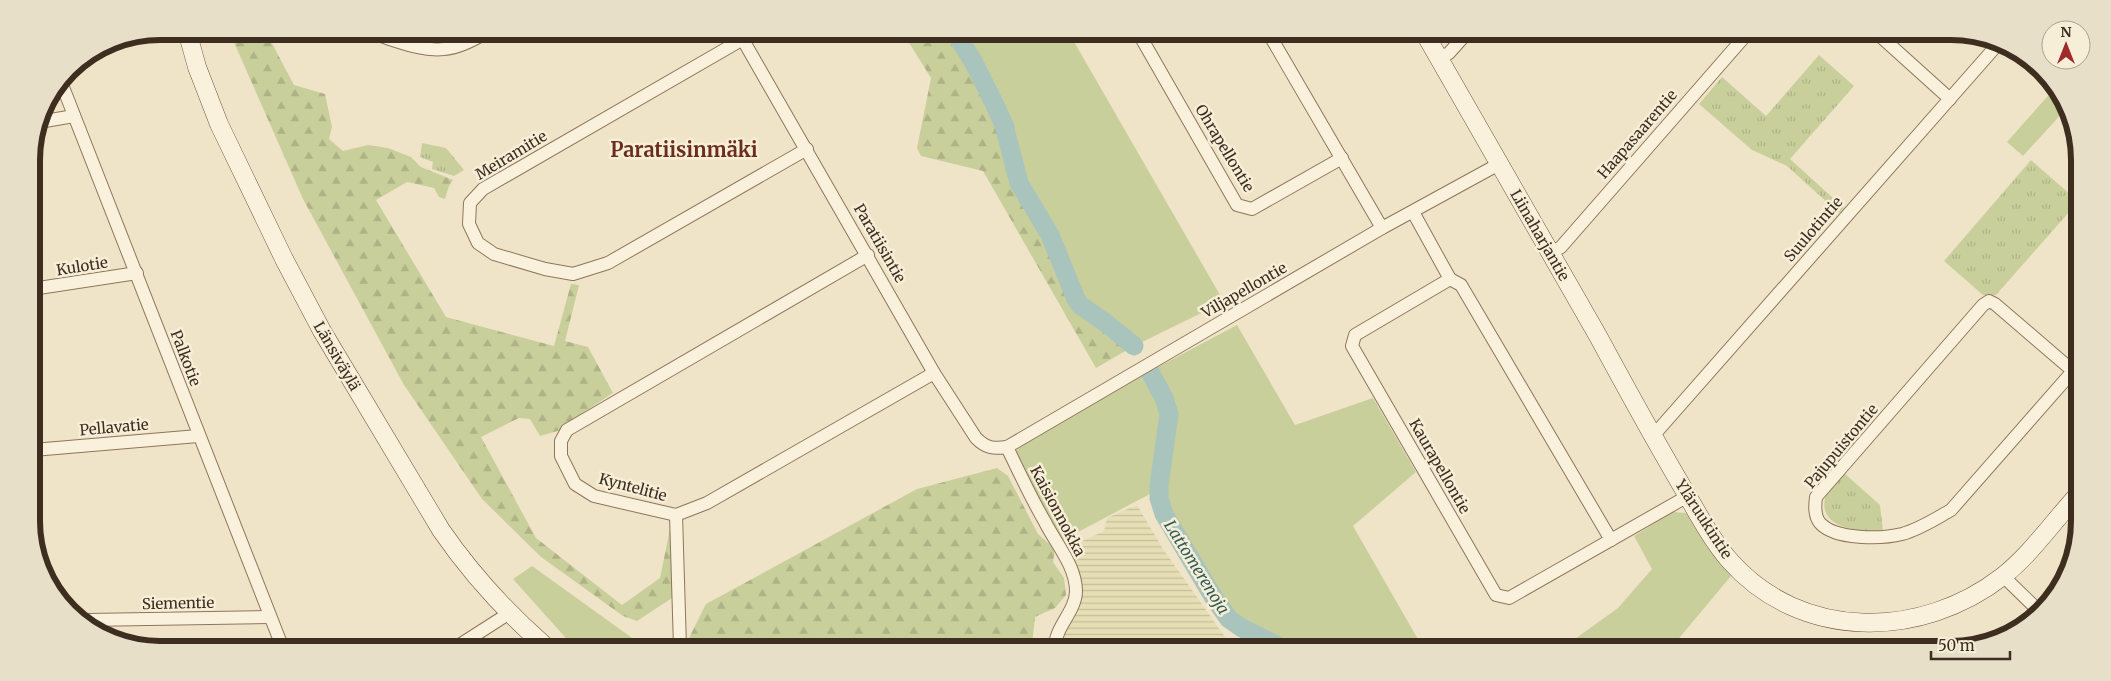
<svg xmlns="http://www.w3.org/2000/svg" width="2111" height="681" font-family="Merriweather,serif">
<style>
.farmland{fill:url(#farmland-rules)}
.green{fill:#c9cf9b}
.forest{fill:url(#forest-firs)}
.park{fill:url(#park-tufts)}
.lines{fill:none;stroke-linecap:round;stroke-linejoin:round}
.river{stroke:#a9c4bc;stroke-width:19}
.street-casing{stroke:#8d765c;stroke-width:14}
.secondary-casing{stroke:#6f573f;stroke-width:19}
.street{stroke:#faf1dc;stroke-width:12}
.secondary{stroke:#faf1dc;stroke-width:18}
.labels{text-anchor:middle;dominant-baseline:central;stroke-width:5;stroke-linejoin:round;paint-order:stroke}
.street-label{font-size:15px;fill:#3d2e20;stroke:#f7eed8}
.water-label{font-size:16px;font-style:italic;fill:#2f5d5a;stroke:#f7eed8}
.district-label{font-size:20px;font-weight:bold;fill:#6b2e1e;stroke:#f7eed8}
.rim{fill:none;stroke:#3d2e20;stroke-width:6}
</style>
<defs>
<pattern id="farmland-rules" width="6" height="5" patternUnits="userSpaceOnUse" patternTransform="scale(1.25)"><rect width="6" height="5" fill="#e6deb5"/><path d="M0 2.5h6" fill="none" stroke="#c6bf9b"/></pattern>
<pattern id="forest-firs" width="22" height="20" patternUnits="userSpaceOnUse" patternTransform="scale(1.25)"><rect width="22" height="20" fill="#c9cf9b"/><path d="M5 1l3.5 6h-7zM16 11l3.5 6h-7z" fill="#aeb285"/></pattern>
<pattern id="park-tufts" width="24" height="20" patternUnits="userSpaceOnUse" patternTransform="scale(1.25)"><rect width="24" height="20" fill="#c9cf9b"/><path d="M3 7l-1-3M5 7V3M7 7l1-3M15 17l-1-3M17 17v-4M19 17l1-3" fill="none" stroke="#aeb285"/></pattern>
</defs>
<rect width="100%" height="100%" fill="#f0e4c8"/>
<polygon class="farmland" points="1137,505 1163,549 1225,637 1243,648 1061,647 1062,638 1081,581 1069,550 1076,544 1104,531 1107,518"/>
<g class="green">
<polygon points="955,33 1069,33 1224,302 1134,346 1106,323 1080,305 1076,299 1050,235 1019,183 1004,125 994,103 973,61"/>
<polygon points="2054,89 2065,110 2023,156 2007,142"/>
<polygon points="1237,325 1295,425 1373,398 1416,472 1353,526 1423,648 1289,648 1238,620 1223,604 1174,522 1165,505 1163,493 1172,438 1173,412 1166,392 1154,369"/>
<polygon points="1143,375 1159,402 1163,415 1150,494 1061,541 1016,457 1018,446"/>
<polygon points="1673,512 1686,513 1731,576 1670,649 1561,649 1618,608 1652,569 1634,536"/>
<polygon points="532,566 635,640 651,646 573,646 513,579"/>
</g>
<g class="forest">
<polygon points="229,31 266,32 294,85 325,94 332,127 329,139 343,151 368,145 388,148 411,157 421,167 453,180 449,186 445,199 439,197 434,188 407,182 376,200 446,317 554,346 571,284 579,285 565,341 588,347 613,393 572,420 561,430 540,436 530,419 519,418 481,437 536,538 622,605 660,578 671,524 675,596 637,621 623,616 541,557 482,499 404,385 303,199"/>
<polygon points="903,33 955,33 973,61 994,103 1004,125 1019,183 1050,235 1076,299 1080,305 1106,323 1134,346 1096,368 983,171 921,156 917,148 931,78"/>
<polygon points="997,468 1008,476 1038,534 1055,549 1053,562 1064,578 1066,595 1055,608 1035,617 1032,645 1034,647 699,647 689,638 706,604 917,489"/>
</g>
<g class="park">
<polygon points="1819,55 1854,86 1790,159 1844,208 1839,213 1787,166 1752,150 1699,104 1722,77 1766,116"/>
<polygon points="422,143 446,148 464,170 454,176 432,169 433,162 420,157"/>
<polygon points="2031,160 2071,195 2070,211 1996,295 1983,295 1944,261"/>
<path d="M1844,473L1880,505L1883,531C1863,532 1818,530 1825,498C1827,490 1839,480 1844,473Z"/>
</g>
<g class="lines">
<g class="river">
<polyline points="955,33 973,61 994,103 1004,125 1019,183 1050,235 1076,299 1080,305 1106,323 1134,346"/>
<polyline points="1150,372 1164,398 1169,414 1159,486 1159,498 1164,514 1214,598 1229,619 1242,628 1282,648"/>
</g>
<g class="street-casing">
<g id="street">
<path d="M367,32C391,38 419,52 444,49C459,48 474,40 487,32"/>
<path d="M739,33L934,373L976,438C986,448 993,449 1007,447L1382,228L1499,164"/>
<polyline points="1139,34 1237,205 1252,209 1342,158"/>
<polyline points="1269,34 1382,228"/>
<polyline points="1879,35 1950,99"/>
<polyline points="743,39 483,189 470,203 469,224 478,243 494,254 545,269 573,274 608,263 807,149"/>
<polyline points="1439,59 1449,53 1466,34"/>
<polyline points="61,82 282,646"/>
<polyline points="39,122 74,116"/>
<polyline points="2077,204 2077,198"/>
<polyline points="1413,212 1450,279 1355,335 1352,346 1496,595 1509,598 1688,496"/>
<polyline points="1551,253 1561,247 1746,35"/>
<polyline points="868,255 567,430 561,441 561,456 575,484 594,496 676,515 707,503 934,373"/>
<polyline points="1450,279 1461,285 1611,540"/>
<polyline points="32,289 137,273"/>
<path d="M2073,371L1951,510C1935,519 1920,529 1902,534C1882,539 1835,540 1820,523C1814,516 1815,505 1816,497L1983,305L1989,301L1995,304L2073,371L2076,374"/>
<polyline points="1653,436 1998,44"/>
<path d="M1007,447C1019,472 1031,498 1045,522C1056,544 1076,566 1076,591C1076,611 1055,627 1055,647"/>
<polyline points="33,450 198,436"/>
<polyline points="676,515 680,647"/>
<polyline points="2003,576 2040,612"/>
<polyline points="87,620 270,617"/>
<polyline points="458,646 508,614"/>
</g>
</g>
<g class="secondary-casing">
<g id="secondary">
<path d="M187,31L197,67L219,124L284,259L322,331L441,530C472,575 504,610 545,646"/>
<path d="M1425,34C1482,135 1541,235 1598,336C1625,386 1652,435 1680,483C1696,510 1710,538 1730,561C1801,641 1921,640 2003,576C2030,555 2053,522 2076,497"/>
</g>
</g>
<use href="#street" class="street"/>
<use href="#secondary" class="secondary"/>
</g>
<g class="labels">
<g class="street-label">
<text transform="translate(1637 134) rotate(-49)">Haapasaarentie</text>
<text transform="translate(1225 148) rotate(59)">Ohrapellontie</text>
<text transform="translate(511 155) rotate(-31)">Meiramitie</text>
<text transform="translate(1813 229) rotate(-49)">Suulotintie</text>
<text transform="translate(1540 235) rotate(60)">Liinaharjantie</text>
<text transform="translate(880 243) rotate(60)">Paratiisintie</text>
<text transform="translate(82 266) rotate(-9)">Kulotie</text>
<text transform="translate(1244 290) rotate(-30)">Viljapellontie</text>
<text transform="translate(337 356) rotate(60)">Länsiväylä</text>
<text transform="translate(186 358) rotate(69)">Palkotie</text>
<text transform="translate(114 427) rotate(-5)">Pellavatie</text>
<text transform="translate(1841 446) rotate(-50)">Pajupuistontie</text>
<text transform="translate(1440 466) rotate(60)">Kaurapellontie</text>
<text transform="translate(633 487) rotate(15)">Kyntelitie</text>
<text transform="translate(1058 511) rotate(62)">Kaisionnokka</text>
<text transform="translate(1704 519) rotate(57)">Yläruukintie</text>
<text transform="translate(178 603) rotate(-1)">Siementie</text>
</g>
<g class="water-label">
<text transform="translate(1197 567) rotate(58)">Lattomerenoja</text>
</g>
<g class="district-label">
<text x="684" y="149">Paratiisinmäki</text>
</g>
</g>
<path d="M0 0H2111V681H0ZM160 40H1951A120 120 0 0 1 2071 160V521A120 120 0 0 1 1951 641H160A120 120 0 0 1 40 521V160A120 120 0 0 1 160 40Z" fill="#e8dfc9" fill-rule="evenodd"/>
<path class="rim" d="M160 40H1951A120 120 0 0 1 2071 160V521A120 120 0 0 1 1951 641H160A120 120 0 0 1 40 521V160A120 120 0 0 1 160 40Z"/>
<g transform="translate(2066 45)"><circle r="24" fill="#f7eed8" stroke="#ada18e"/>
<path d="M0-4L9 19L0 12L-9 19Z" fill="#9e2a2b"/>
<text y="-8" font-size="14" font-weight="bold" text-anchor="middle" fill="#3d2e20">N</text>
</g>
<path d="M1931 651v8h79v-8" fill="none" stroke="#3d2e20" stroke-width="2.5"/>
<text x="1938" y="651" font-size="15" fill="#3d2e20" stroke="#f7eed8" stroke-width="4" paint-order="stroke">50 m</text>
</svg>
